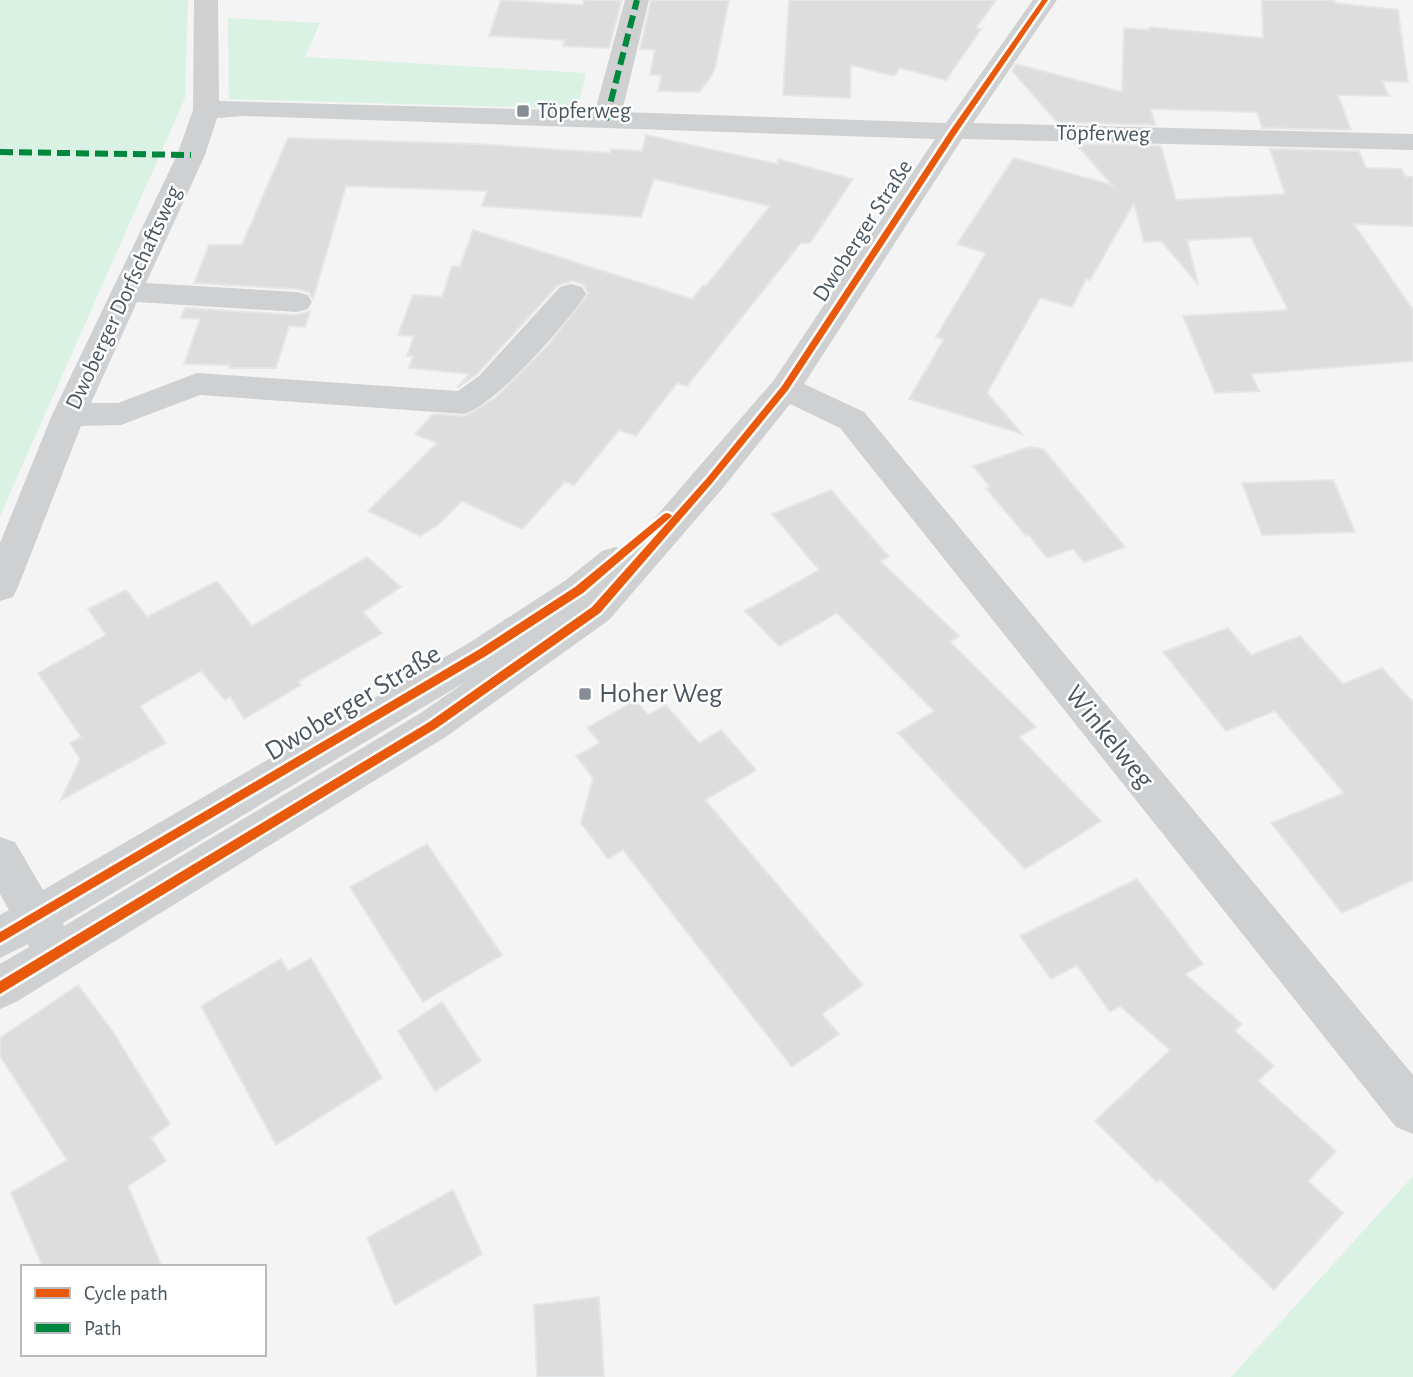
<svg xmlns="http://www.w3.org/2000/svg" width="1413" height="1377" font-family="'Alegreya Sans',sans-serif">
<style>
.green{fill:#d9f2e3}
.building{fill:#ddddde;stroke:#e5e6e7;stroke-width:2}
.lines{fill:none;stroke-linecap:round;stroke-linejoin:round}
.minor{fill:#ced0d2;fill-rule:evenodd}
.quiet{stroke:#00873e;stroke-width:6;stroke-dasharray:13 6;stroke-linecap:butt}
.cycleway-casing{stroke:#fff;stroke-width:5}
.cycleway{fill:#e8590c;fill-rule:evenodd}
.poi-dot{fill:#868d94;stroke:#fff;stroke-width:2.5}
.labels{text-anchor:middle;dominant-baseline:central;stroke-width:5;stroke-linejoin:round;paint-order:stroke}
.far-poi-label{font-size:23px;fill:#4a5661;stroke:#fff;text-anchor:start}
.far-street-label{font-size:23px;fill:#4a5661;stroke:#fff}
.poi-label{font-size:28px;fill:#4a5661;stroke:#fff;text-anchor:start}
.street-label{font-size:28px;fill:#4a5661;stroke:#fff}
</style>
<rect width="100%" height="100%" fill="#f4f4f4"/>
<g class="green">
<polygon points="0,0 188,0 185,98 0,516"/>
<polygon points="228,18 320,23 305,57 586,73 578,109 229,99"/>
<polygon points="1413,1176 1413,1377 1231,1377"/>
</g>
<g class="building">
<polygon points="501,0 583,5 584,0 622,0 609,48 563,46 565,40 489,36"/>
<polygon points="651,0 729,0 715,68 711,77 699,92 658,91 662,75 650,75 655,50 640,49"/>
<polygon points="789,0 996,0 976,28 981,29 946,80 900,68 894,76 851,65 850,98 783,95"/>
<polygon points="1262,0 1335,0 1335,3 1398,10 1408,82 1382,81 1389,96 1338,95 1351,130 1262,128 1257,112 1151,109 1155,125 1057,122 1012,71 1016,64 1122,92 1124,28 1149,30 1149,27 1263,38"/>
<polygon points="646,135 778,164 778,159 853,179 810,243 801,243 687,386 677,383 636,436 619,430 574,485 565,482 522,529 462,501 439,524 420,536 368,511 437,443 415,434 433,414 465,416 495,398 549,344 588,293 583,284 572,281 558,285 477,374 457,388 469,374 409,368 413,356 407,356 414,336 398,335 413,295 442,297 452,266 460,267 473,230 692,299 703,285 706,286 770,206 654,179 641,217 482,206 487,191 346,186 313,299 309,292 297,289 194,283 209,245 242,245 288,138 476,144 610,153 611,149 642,151"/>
<polygon points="1076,144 1161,146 1176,200 1285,194 1270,149 1359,151 1366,168 1402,169 1405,176 1413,177 1413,226 1354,224 1413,310 1413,361 1251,374 1259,391 1215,393 1183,316 1288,310 1251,237 1187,240 1198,284 1161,241 1144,242 1134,203 1090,280 1086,279 1072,307 1040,298 987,393 1022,434 909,399 944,339 936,337 986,253 957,244 1014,158 1112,185"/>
<polygon points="185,308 297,315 310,311 305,327 289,326 276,368 229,368 230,365 184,364 200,319 181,318"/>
<polygon points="1029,447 1043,449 1125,547 1084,562 1073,549 1047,558 1029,535 1026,536 986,488 990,487 973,466"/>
<polygon points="1333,480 1355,532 1262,535 1242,483"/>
<polygon points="831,490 889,557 880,561 959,636 950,642 1036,727 1019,737 1101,821 1025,869 898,733 934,711 837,613 779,646 745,611 819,570 772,514"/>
<polygon points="367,557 401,587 363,612 382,633 298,682 301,685 244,719 230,696 225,700 201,671 140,706 166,743 61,800 80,759 70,743 81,737 38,673 106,635 88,609 126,590 147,617 217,581 252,626"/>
<polygon points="1228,628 1251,655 1300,636 1343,684 1382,668 1413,702 1413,880 1342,913 1271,823 1344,793 1275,711 1226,731 1163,652"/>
<polygon points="636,700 648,715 666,705 699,743 721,730 756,770 705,800 863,985 822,1014 839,1034 792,1067 623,850 608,859 581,823 593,778 576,756 600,743 587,728"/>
<polygon points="427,844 502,955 423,1002 350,887"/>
<polygon points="1137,879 1203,964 1185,974 1242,1024 1235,1031 1274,1066 1258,1081 1336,1151 1308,1181 1343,1213 1274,1290 1160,1179 1157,1182 1095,1121 1170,1050 1120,1006 1110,1012 1077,965 1051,979 1020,936"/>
<polygon points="311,958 382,1078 276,1145 201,1006 281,959 288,971"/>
<polygon points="78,985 113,1032 170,1124 151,1138 166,1161 128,1186 162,1267 43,1267 11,1193 67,1160 0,1056 0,1038"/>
<polygon points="442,1002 481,1061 435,1091 398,1031"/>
<polygon points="453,1190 482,1254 395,1305 367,1238"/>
<polygon points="599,1297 604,1377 537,1377 534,1305"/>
</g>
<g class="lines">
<path class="minor" d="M194,0H218L219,101L595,111L625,0H649L622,112L946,123L1033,0H1057L973,123L1413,134V150L962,139L804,384L864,412L1413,1075V1134L1396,1127L840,428L790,404L722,489L609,620L447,736L16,1002L0,1009V964L29,947L28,944L0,958V915L9,910L0,894V837L15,842L43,890L469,643L566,580L602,551L615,547L627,550L774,380L935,139L244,116L217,118L205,155L146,283L297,292L308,295L312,302L308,309L297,312L137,302L91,403H118L197,373L458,391L479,376L560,287L571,284L582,287L586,294C567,323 496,405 464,414L200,395L121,425L81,426L18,587L13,597L0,601V543L52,415L177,155L193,110ZM467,681L419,714L64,926L63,923Z"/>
<g class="quiet">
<polyline points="606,120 637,0"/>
<polyline points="0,152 191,155"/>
</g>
<g class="cycleway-casing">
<g id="cycleway">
<polygon points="1042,0 1048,0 958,131 788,390 713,482 600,613 437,728 0,994 0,981 429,722 592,607 707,478 782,386 950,131"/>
<polygon points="667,513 670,514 672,516 670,518 583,593 486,656 0,943 0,932 478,650 575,587 664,514"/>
</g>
</g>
<use href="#cycleway" class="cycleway"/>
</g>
<g class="poi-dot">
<rect x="516" y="104" width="14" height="14" rx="3.5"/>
<rect x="578" y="687" width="14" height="14" rx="3.5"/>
</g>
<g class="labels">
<g class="far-poi-label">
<text x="537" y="111">Töpferweg</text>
</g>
<g class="far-street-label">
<text transform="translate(1103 134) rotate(1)">Töpferweg</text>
<text transform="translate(863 231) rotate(-57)">Dwoberger Straße</text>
<text transform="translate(124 298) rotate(-65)">Dwoberger Dorfschaftsweg</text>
</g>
<g class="poi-label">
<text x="599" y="694">Hoher Weg</text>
</g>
<g class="street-label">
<text transform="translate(353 703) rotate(-31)">Dwoberger Straße</text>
<text transform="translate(1109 737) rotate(51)">Winkelweg</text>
</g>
</g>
<rect x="21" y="1265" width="245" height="91" fill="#ffffff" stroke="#b7bbc0" stroke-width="2"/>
<rect x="35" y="1288" width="35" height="10" fill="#e8590c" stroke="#b7bbc0" stroke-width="2"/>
<text x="84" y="1300" font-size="21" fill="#4a5661">Cycle path</text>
<rect x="35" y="1323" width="35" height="10" fill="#00873e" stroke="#b7bbc0" stroke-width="2"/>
<text x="84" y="1335" font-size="21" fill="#4a5661">Path</text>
</svg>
